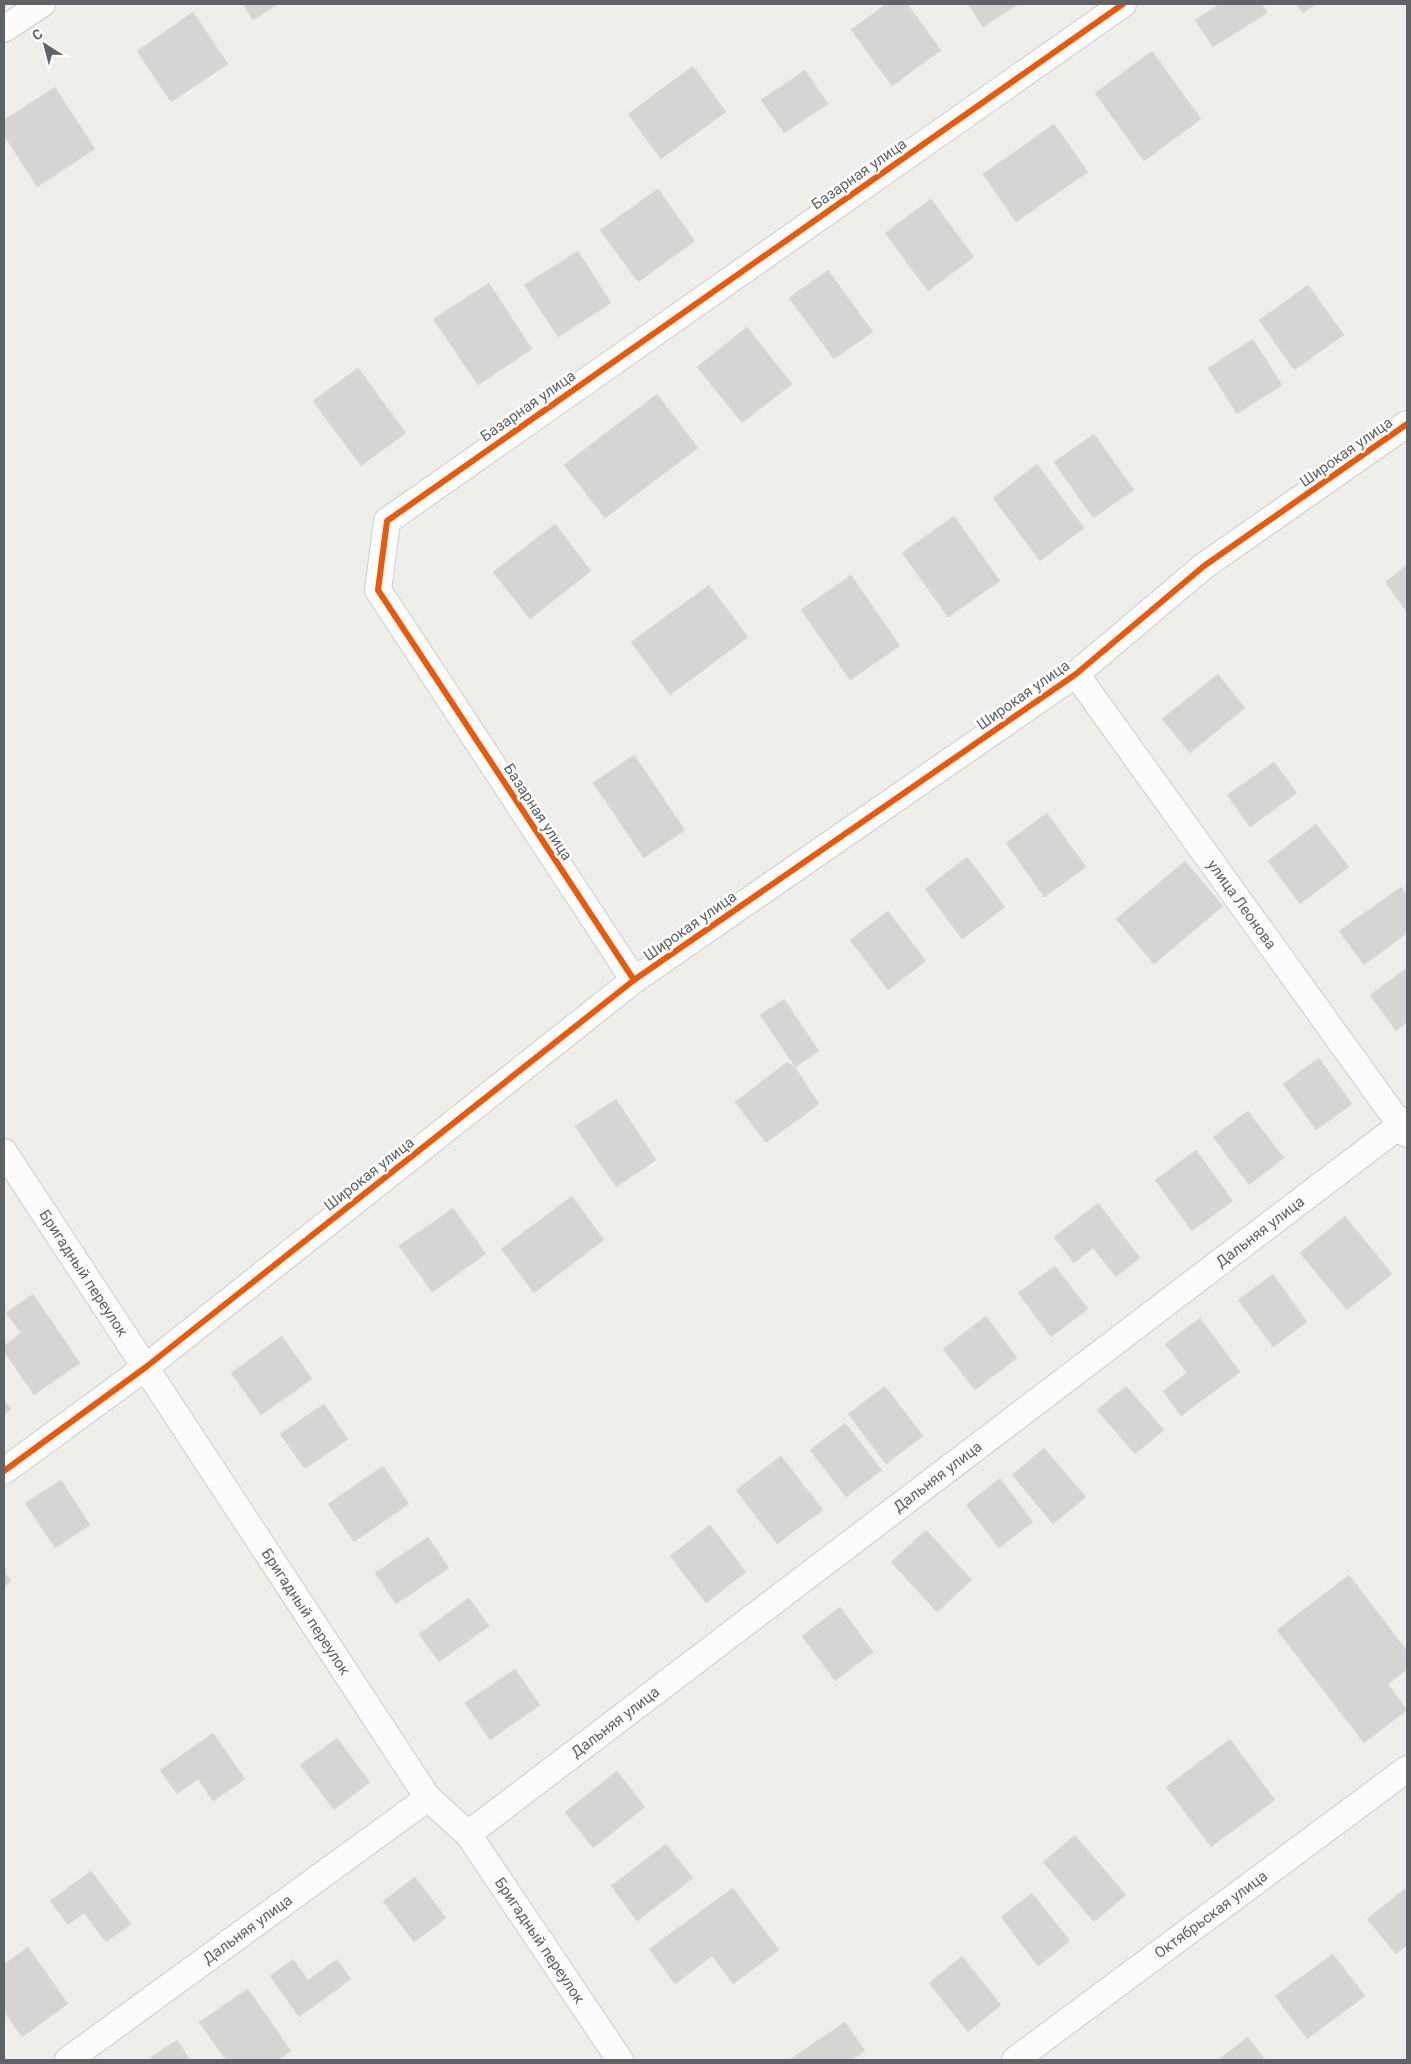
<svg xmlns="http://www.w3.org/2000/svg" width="1411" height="2064" font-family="Roboto,sans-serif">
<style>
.building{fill:#d6d5d3;stroke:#deddd9}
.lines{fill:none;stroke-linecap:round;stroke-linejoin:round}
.street-casing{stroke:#cbcccc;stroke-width:28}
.street{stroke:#fdfcfc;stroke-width:26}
.cycleway-casing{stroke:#fff;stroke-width:9}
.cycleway{stroke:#e8590c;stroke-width:6}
.labels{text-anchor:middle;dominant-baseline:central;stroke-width:5;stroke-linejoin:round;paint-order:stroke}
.street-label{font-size:15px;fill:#5f6368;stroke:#fff}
</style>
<rect width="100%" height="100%" fill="#efeeea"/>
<g class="building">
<polygon points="243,4 278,4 253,20"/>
<polygon points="886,4 907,4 941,50 892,86 851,30"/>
<polygon points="968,4 1018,4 983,27"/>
<polygon points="1220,4 1262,4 1267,13 1213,47 1195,20"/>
<polygon points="1296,4 1316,4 1303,13"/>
<polygon points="193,12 228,64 171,102 137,51"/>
<polygon points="1152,51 1201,119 1144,161 1095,93"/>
<polygon points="693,66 726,112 661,159 628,114"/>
<polygon points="805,70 828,104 784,133 761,100"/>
<polygon points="55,87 95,149 37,187 4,135 4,120"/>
<polygon points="1054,124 1088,172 1016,222 983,174"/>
<polygon points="658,189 695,241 638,282 600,230"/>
<polygon points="931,199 974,257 928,291 885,233"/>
<polygon points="578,251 611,303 558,337 524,285"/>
<polygon points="828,270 873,332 834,359 789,298"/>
<polygon points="489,283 532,349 478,385 433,319"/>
<polygon points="1308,285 1344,335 1294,370 1259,320"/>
<polygon points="747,327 792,384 742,423 697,367"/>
<polygon points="1253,339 1282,385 1237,414 1208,368"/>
<polygon points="358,368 406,433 361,466 313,401"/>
<polygon points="657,394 698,448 605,518 564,465"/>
<polygon points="1094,434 1134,490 1093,518 1054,462"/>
<polygon points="1037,464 1084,528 1040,561 993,498"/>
<polygon points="954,516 1000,581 948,617 902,553"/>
<polygon points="555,524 591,571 530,619 493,572"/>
<polygon points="1407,565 1407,612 1385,582"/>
<polygon points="851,575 900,646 850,680 801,610"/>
<polygon points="709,585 748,637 670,695 631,642"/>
<polygon points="1218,674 1245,708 1190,753 1162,719"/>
<polygon points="634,755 685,830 644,858 593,783"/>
<polygon points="1274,762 1297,793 1250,827 1227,795"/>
<polygon points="1047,813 1086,867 1044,897 1006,843"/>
<polygon points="1316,824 1349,867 1300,904 1268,861"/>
<polygon points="967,857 1005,907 962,939 925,889"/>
<polygon points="1185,861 1223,906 1154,964 1116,919"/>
<polygon points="1401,887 1407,895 1407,933 1364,965 1339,931"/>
<polygon points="888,911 926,961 888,990 850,940"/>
<polygon points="1407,968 1407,1022 1396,1031 1370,995"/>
<polygon points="784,999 819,1051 795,1067 760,1015"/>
<polygon points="1319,1058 1352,1104 1316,1130 1283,1084"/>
<polygon points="787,1062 795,1067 819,1104 766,1143 735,1102"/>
<polygon points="616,1099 656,1160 616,1187 575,1126"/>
<polygon points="1248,1111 1284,1158 1249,1185 1213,1137"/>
<polygon points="1196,1150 1233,1201 1192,1231 1155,1180"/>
<polygon points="572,1196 604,1240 534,1293 501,1249"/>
<polygon points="1098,1203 1140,1258 1116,1277 1093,1248 1074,1263 1054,1237"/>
<polygon points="453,1208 486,1254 432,1292 399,1246"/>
<polygon points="1345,1216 1392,1274 1347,1310 1300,1253"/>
<polygon points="1055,1266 1088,1309 1051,1337 1018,1293"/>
<polygon points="1273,1274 1307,1322 1273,1347 1238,1300"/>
<polygon points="33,1294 80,1363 34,1395 4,1351 4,1346 21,1333 6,1313"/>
<polygon points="986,1316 1017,1358 975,1390 943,1349"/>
<polygon points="1200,1318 1240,1372 1181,1416 1163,1391 1187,1373 1165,1344"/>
<polygon points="282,1336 312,1379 261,1415 231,1373"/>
<polygon points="885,1386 923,1436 886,1464 848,1414"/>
<polygon points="1126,1386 1164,1430 1135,1454 1097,1410"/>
<polygon points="4,1400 11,1409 4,1415"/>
<polygon points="324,1404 348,1439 305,1469 280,1434"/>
<polygon points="845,1423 882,1470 846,1497 810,1450"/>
<polygon points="1044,1448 1086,1497 1053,1524 1012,1475"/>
<polygon points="781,1456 823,1510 777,1544 736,1490"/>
<polygon points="383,1466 409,1504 354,1542 328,1504"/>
<polygon points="1000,1478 1033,1522 999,1548 966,1505"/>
<polygon points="61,1480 90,1525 55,1548 25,1503"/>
<polygon points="710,1525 746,1572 706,1603 670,1556"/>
<polygon points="926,1530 972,1580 937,1612 891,1562"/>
<polygon points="428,1537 449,1568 396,1604 375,1573"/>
<polygon points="4,1571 11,1581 4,1587"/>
<polygon points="1349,1575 1407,1651 1407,1669 1388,1684 1407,1710 1364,1743 1277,1630"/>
<polygon points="469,1598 489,1626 439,1662 419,1634"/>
<polygon points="840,1607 873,1652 835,1681 802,1636"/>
<polygon points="515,1669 540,1705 490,1740 465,1703"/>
<polygon points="213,1733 245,1779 213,1801 198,1779 177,1794 160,1770"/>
<polygon points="337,1738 370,1782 334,1810 300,1765"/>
<polygon points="1230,1739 1275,1800 1211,1847 1166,1787"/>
<polygon points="617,1771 645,1807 593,1848 565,1812"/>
<polygon points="1075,1835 1126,1895 1094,1922 1043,1862"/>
<polygon points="666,1844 693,1878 637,1921 611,1886"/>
<polygon points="91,1871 131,1924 106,1942 84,1913 68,1925 50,1901"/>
<polygon points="415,1877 446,1918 414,1942 383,1901"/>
<polygon points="733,1888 779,1950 733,1984 712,1956 675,1984 649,1949"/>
<polygon points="1406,1888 1407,1945 1396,1954 1367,1919"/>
<polygon points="1032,1893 1070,1941 1038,1966 1001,1917"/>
<polygon points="28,1947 68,2004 22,2037 4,2011 4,1964"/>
<polygon points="1333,1954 1365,1996 1307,2039 1275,1996"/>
<polygon points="962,1956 1001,2005 968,2032 929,1983"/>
<polygon points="293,1959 308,1980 337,1959 351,1979 299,2017 270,1976"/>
<polygon points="248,1989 291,2051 277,2060 226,2060 199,2022"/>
<polygon points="845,2022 865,2051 851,2060 789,2060"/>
<polygon points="1248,2037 1265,2060 1218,2060"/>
<polygon points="177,2040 190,2060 153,2060 151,2057"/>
</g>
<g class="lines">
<g class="street-casing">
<g id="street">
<polyline points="4,29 42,4"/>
<path id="s1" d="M1076,674L1407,1134"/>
<polyline points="634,980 378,590 387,521 1123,4"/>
<path id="s2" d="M4,1152L428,1798L468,1834L620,2060"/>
<polyline points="4,1471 146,1367 634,980 1076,674 1204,566 1407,424"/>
<path id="s3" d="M468,1834L1407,1120"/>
<path id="s4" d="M68,2060L428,1798"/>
<path id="s5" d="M1015,2060L1407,1769"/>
</g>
</g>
<use href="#street" class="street"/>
<g class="cycleway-casing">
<g id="cycleway">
<polyline points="634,980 378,590 387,521 1123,4"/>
<polyline points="4,1471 146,1367 634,980 1076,674 1204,566 1407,424"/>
</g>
</g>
<use href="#cycleway" class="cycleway"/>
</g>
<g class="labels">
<g class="street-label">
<text transform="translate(859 174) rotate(-35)">Базарная улица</text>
<text transform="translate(528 406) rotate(-35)">Базарная улица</text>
<text transform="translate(1346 452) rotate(-35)">Широкая улица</text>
<text transform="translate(1023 695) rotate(-35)">Широкая улица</text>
<text transform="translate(538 812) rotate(57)">Базарная улица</text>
<text stroke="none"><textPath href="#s1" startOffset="284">улица Леонова</textPath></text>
<text transform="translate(690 926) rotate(-35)">Широкая улица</text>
<text transform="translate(369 1174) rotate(-38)">Широкая улица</text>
<text stroke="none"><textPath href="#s3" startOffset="995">Дальняя улица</textPath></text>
<text stroke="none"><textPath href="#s2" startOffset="145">Бригадный переулок</textPath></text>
<text stroke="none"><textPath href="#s3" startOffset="590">Дальняя улица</textPath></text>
<text stroke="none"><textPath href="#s2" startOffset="550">Бригадный переулок</textPath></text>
<text stroke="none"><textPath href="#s3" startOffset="185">Дальняя улица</textPath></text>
<text stroke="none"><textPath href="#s5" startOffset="244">Октябрьская улица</textPath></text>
<text stroke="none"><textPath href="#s4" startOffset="222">Дальняя улица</textPath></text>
<text stroke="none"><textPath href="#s2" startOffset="955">Бригадный переулок</textPath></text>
</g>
</g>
<rect width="1411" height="2064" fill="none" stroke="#5f6368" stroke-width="10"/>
<g transform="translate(45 45) rotate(324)" stroke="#ffffff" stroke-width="4" paint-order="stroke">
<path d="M0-4L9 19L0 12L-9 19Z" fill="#5f6368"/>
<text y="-8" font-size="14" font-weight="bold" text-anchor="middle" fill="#5f6368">С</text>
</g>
</svg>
